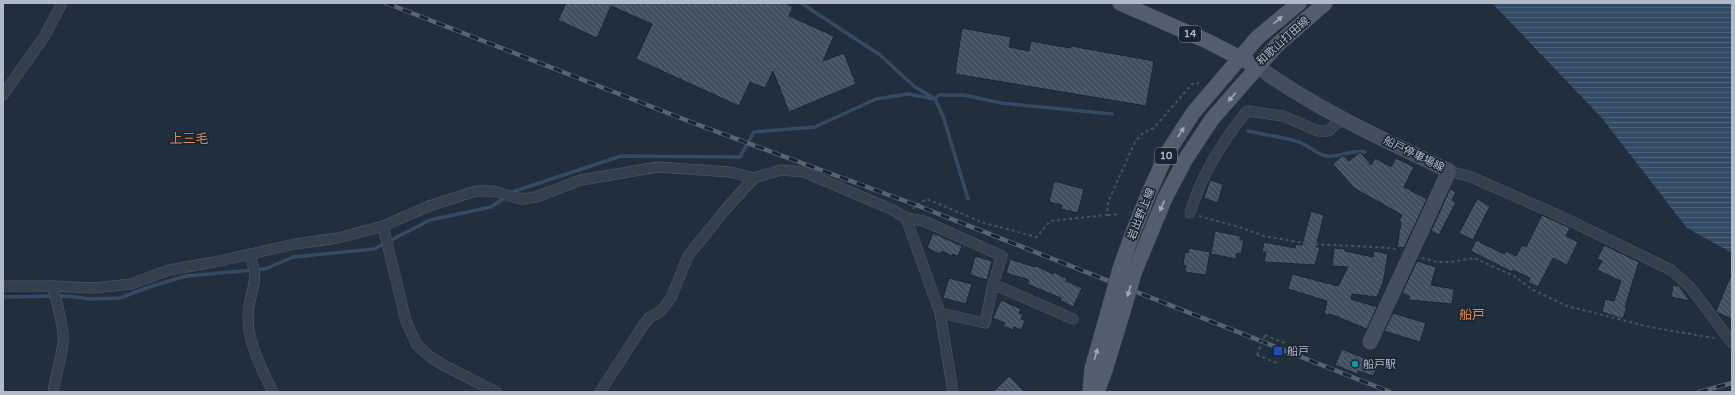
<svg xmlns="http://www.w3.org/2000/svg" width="1735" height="395" font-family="'Varela Round','Noto Sans JP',sans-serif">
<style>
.water{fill:url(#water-rules)}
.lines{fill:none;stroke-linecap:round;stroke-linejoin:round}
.stream{stroke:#334a65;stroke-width:3.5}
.building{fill:url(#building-back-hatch);stroke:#1c2633}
.street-casing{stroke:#505a67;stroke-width:11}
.secondary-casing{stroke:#505a67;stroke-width:15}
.primary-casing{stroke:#3e4855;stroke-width:16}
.path{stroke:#3d5758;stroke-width:2;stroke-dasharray:3 3;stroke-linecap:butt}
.street{stroke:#343f4d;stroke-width:10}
.secondary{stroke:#424e60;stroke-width:14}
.primary{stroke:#525e6d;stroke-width:15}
.rail-casing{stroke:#566374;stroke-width:4.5}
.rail{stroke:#1a2431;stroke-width:3;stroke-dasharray:9;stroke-linecap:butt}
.primary-bridge-casing{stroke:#3e4855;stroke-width:16;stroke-linecap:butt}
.path-bridge{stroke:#3d5758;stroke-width:2;stroke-dasharray:3 3;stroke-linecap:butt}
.primary-bridge{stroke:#525e6d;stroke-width:15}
.oneway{fill:#9da8b6}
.transit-dot{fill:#1a4fb4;stroke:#1a2431;stroke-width:1.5}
.culture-dot{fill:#0f9aa8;stroke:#1a2431;stroke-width:1.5}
.labels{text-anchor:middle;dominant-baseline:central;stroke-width:3;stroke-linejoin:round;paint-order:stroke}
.shield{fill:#1a2431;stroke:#838d9b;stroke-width:1}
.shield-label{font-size:10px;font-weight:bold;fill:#b0bac8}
.street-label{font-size:11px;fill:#b0bac8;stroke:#1a2431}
.poi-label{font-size:11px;fill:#b0bac8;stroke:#1a2431;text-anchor:start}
.quarter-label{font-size:13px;fill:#dc8c57;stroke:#1a2431}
</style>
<defs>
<pattern id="water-rules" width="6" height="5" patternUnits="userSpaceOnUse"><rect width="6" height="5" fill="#334a65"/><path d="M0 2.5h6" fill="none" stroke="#4e627a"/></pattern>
<pattern id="building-back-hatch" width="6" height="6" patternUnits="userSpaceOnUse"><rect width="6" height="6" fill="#415061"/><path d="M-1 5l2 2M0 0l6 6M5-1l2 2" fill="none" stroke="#5a6776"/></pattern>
</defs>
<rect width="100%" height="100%" fill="#202e3d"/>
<polygon class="water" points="1492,3 1732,3 1732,253 1687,228 1601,117"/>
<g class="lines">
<g class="stream">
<polyline points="801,3 880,55 914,86 935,99 943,116 968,199"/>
<polyline points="935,99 939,95 964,95 1001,103 1112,114"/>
<path d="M1248,131C1265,135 1283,137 1299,142C1308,145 1318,155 1326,156C1339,158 1352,149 1365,152"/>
<polyline points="511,194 515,191 621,156 740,157 754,132 815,127 876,99 908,94 935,99"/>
<polyline points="3,297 67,296 90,299 120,298 149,287 186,276 265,269 293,257 374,249 430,220 491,207 506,197"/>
</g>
</g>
<g class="building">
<polygon points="566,3 785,3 793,7 789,16 834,36 823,61 844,53 856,84 789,112 773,71 765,88 750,82 739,106 636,59 652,24 611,6 597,38 558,20"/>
<polygon points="962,28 1011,37 1009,47 1029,51 1031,41 1070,48 1071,46 1154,61 1146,106 955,74"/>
<polygon points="1360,152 1371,165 1375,158 1391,167 1396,158 1414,167 1404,187 1427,199 1404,248 1397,247 1401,222 1399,221 1402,215 1354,188 1333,164 1343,155 1349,161"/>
<polygon points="1210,180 1223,184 1218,203 1204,198"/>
<polygon points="1054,181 1084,189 1078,213 1061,209 1062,205 1049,202"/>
<polygon points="1450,189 1456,192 1452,200 1456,202 1439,235 1431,231"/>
<polygon points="1477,199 1490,206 1473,240 1459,233"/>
<polygon points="1311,211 1324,215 1316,247 1320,247 1315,265 1264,262 1266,252 1262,252 1264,242 1295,248 1296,244 1302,245"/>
<polygon points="1542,215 1570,228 1566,236 1578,242 1567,265 1553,258 1538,287 1528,282 1530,278 1513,270 1512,272 1471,251 1476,240 1504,254 1506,251 1516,256 1522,245 1526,247"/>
<polygon points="1215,231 1240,236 1240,240 1244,240 1241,254 1237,253 1236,259 1211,254"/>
<polygon points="933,233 962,246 958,256 953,254 952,256 942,251 940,254 927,248"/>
<polygon points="1604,245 1639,262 1625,307 1627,307 1623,319 1602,312 1605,299 1614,301 1621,281 1597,270 1602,261 1597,259"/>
<polygon points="1189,248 1210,252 1206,275 1185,272 1186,266 1183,265 1185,252 1188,253"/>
<polygon points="1334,248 1345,249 1345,251 1373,257 1374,251 1388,254 1383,283 1377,297 1352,294 1351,299 1377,307 1367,329 1333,315 1324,314 1327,301 1288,289 1292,274 1338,286 1348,267 1332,266"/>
<polygon points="975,256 992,261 987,280 970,275"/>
<polygon points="1010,259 1035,267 1036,266 1053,274 1054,272 1067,279 1066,281 1082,288 1073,307 1060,300 1061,298 1027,284 1029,280 1006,273"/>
<polygon points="1417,261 1436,267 1431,285 1454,289 1452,304 1409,300 1409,296 1402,293"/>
<polygon points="1732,273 1732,319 1718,313 1716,311"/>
<polygon points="949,278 972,284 966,304 943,298"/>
<polygon points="1673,285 1679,286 1690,301 1671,297"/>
<polygon points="1001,300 1021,309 1019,313 1023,314 1021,319 1025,321 1021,330 1014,327 1013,330 1003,326 1005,323 993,318"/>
<polygon points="1393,313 1426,323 1420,342 1384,331"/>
<polygon points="1342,349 1374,362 1372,366 1377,368 1373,376 1358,371 1357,374 1335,365"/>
<polygon points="1009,376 1025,392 993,392"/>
</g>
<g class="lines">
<g class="street-casing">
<g id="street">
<polyline points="3,95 44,37 62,3"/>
<polyline points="1449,171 1471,177 1558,215 1671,270 1691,288 1732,343"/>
<path d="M1190,213C1201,175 1222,142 1247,111L1283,116L1318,131H1328L1342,119"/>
<polyline points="383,226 406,321 417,345 429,356 443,365 496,392"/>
<path d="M249,254C262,283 248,291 248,318C248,343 262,370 273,392"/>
<polyline points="993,284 1073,319"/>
<polyline points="3,286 52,286 94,288 131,284 169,270 215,262 295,244 338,238 383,226 429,206 476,191 493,191 521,199 536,197 581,180 658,167 730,172 754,178 781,170 804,172 893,210 906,218"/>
<path d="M52,286C56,298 65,332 63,343C61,360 56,375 53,392"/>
<polyline points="940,313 985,323 993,284 1002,256 924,221 906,218 940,313 953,392"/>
<polyline points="600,392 642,327 649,318 661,311 671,298 688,256 725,210 754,178"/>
</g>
</g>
<g class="secondary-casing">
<path id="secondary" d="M1258,67C1317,110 1383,139 1449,171L1370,342"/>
</g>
<g class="primary-casing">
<g id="primary">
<polyline points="1120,3 1207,41 1248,62"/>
<polyline points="1120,269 1132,235 1149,193 1166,155 1193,113 1257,38 1299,3"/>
<polyline points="1134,273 1165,198 1185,160 1212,119 1276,46 1325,3"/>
<polyline points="1090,392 1092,369 1111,302"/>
<polyline points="1097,392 1105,370 1124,308"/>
</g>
</g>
<g class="path">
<polyline points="913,209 916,205 927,199 984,223 1037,237 1050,221 1107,215 1108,202 1135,142 1143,133 1154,128 1192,84 1199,83"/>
<polyline points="1108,215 1119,214"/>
<polyline points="1199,216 1239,227 1264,236 1309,244 1393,248 1398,251"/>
<polyline points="1422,258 1437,262 1452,262 1474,258 1514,276 1533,290 1567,306 1650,327 1715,338"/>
<polyline points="1265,335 1285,343"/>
<polyline points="1257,355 1277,363"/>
</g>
<use href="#street" class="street"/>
<use href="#secondary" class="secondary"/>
<use href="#primary" class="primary"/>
<g class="rail-casing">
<g id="rail">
<polyline points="386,3 696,124 916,205 1390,392"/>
<polyline points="1699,392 1732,383"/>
</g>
</g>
<use href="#rail" class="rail"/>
<g class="primary-bridge-casing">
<g id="primary-bridge">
<polyline points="1111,302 1120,269"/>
<polyline points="1124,308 1134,273"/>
</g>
</g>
<polyline class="path-bridge" points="1257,355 1265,335"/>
<use href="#primary-bridge" class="primary-bridge"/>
</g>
<defs><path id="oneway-solid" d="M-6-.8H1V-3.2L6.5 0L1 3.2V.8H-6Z"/></defs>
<g class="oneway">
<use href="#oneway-solid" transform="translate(1278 20) rotate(-40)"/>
<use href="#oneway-solid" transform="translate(1232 97) rotate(131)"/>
<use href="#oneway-solid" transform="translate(1181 132) rotate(-57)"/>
<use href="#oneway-solid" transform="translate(1162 206) rotate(113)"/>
<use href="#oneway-solid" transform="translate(1129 291) rotate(107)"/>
<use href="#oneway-solid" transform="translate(1096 354) rotate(-74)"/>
</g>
<rect class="transit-dot" x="1273" y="346" width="10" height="10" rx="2"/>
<circle class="culture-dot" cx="1355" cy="364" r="4"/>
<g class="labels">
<g class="shield">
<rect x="1179" y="26" width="22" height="16" rx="3"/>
<rect x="1155" y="148" width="22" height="16" rx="3"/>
</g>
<g class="shield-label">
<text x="1190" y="34">14</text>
<text x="1166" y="156">10</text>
</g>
<g class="street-label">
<text transform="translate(1283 41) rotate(-42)">和歌山打田線</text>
<text transform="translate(1414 154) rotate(26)">船戸停車場線</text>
<text transform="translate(1141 214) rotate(-68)">岩出野上線</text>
</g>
<g class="poi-label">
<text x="1287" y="351">船戸</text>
<text x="1363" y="364">船戸駅</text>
</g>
<g class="quarter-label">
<text x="189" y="139">上三毛</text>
<text x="1472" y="315">船戸</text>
</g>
</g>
<rect width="1735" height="395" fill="none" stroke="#b0bac8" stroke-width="8"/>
</svg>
